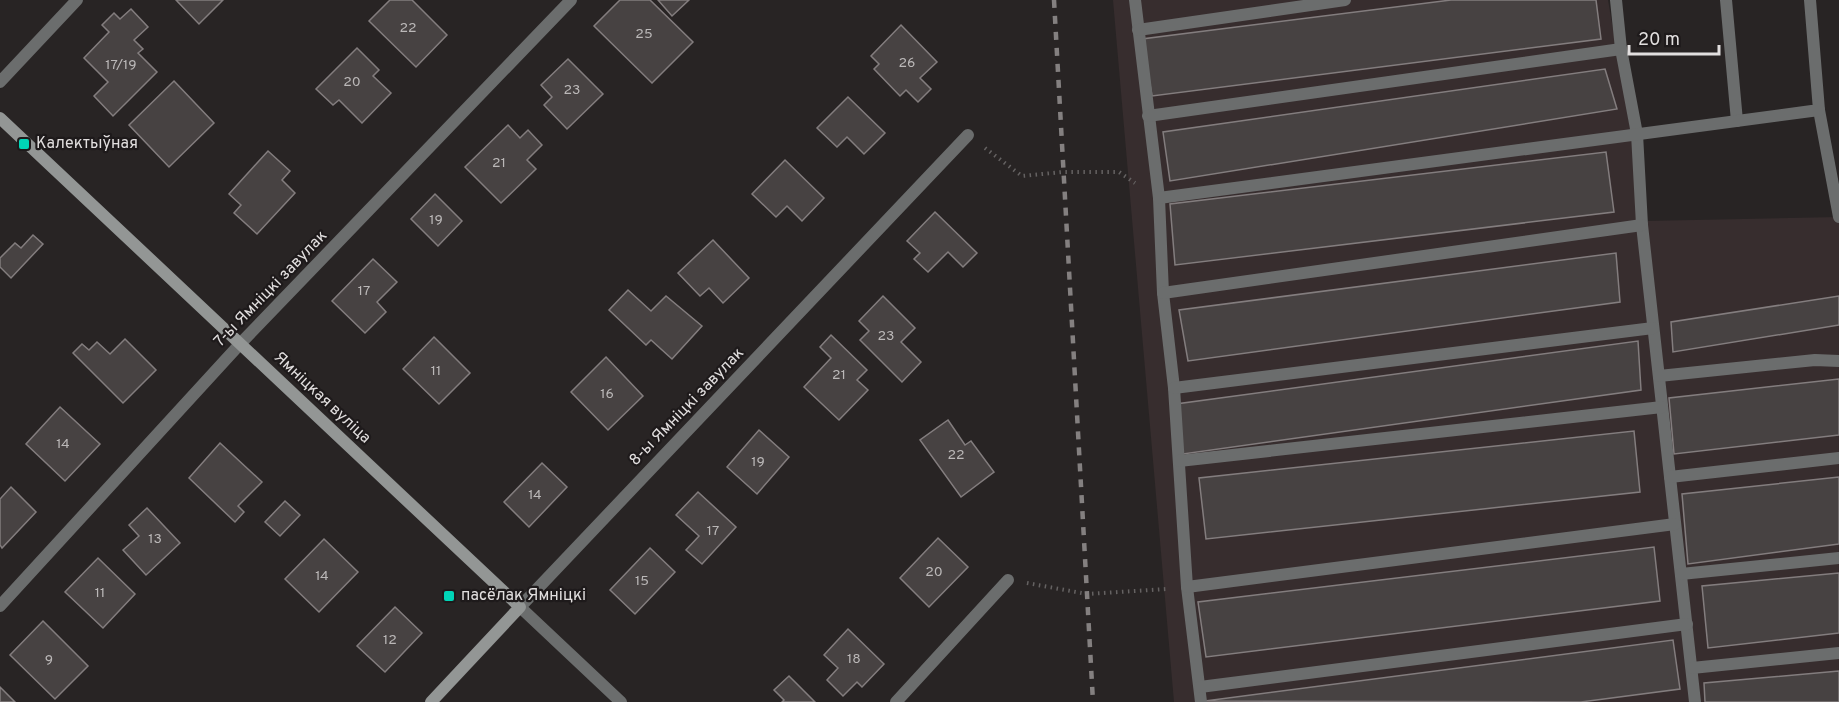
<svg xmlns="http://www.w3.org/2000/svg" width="1839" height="702" font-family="Overpass,sans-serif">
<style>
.built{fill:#372d2e}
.building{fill:#474242;stroke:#837d7e;stroke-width:1.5}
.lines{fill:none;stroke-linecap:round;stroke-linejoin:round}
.path{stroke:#656262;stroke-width:4;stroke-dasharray:1.5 4.5;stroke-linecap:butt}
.service{stroke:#6b6d6d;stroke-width:12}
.minor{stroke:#6b6d6d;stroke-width:12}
.secondary{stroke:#939695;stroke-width:12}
.rail{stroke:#848080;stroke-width:4.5;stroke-dasharray:8 8;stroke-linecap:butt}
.poi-dot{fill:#00d5b7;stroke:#1e1a1b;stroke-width:2}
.labels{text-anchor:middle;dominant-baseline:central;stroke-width:4.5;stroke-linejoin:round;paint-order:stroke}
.number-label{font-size:14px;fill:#bbb8b8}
.poi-label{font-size:16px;fill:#e2dfdf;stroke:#1e1a1b;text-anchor:start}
.street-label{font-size:16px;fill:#e2dfdf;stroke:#1e1a1b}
</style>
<rect width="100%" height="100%" fill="#282424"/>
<polygon class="built" points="1113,0 1608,0 1646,221 1839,217 1839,702 1174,702"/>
<g class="building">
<polygon points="176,0 223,0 199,24"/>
<polygon points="390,0 412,0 447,35 416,67 369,21"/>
<polygon points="620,0 650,0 693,42 652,83 594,26"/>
<polygon points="658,0 689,0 672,16"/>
<polygon points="1451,0 1596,0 1601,39 1152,96 1142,39"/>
<polygon points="131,9 148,27 134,40 143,49 138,53 157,72 113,116 94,96 108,82 84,58 109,32 102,25 114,13 120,19"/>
<polygon points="901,25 937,62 920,78 931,89 918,102 906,90 900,96 874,69 879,64 871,56"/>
<polygon points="357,48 379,70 373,76 391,93 362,123 339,100 333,105 316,89"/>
<polygon points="568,59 603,94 567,129 544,105 552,97 541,85"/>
<polygon points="1605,69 1617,109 1170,181 1163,132"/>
<polygon points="174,81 214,123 169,167 129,125"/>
<polygon points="848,97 885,133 864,154 847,137 837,147 817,128"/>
<polygon points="508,125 520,138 528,130 542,145 527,160 536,169 501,203 465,167"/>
<polygon points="268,151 290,171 282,180 295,193 257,234 234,213 241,205 229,194"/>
<polygon points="1606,152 1614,212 1175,265 1170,204"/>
<polygon points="785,160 824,198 802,221 787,206 776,217 752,194"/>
<polygon points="435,194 462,221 438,246 411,219"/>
<polygon points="935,212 977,253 963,267 948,252 928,272 914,259 920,253 907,241"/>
<polygon points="33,235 43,244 11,278 0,267 0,258 15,243 21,248"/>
<polygon points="713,240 749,278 723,303 709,288 700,296 678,273"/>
<polygon points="1616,253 1620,302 1188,361 1179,310"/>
<polygon points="373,259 397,282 377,302 386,312 365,333 332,301"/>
<polygon points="628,290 651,311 666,296 702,326 672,359 651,340 646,345 609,310"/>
<polygon points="883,296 915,328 901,342 921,362 902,382 860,340 869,331 859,321"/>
<polygon points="1839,296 1839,325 1673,352 1671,322"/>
<polygon points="831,335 867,370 857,380 868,390 839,420 804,387 831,358 820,347"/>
<polygon points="434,337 470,373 439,404 403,369"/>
<polygon points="125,339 156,370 123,403 73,353 82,344 89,350 97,342 110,354"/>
<polygon points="1638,341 1641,390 1183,454 1176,404"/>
<polygon points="606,357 643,396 608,430 571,392"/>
<polygon points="1839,379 1839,435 1674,454 1669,398"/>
<polygon points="60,407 100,444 65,481 26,444"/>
<polygon points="948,420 965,445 971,441 994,472 961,497 920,440"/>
<polygon points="759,430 789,457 757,494 727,467"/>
<polygon points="1634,431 1640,492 1206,539 1199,478"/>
<polygon points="220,443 262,482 238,506 244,512 235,522 189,478"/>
<polygon points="542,463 567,487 529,527 504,502"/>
<polygon points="1839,477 1839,544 1688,564 1682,494"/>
<polygon points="11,487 36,512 2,548 0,545 0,499"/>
<polygon points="698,492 736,527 702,564 686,550 699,536 676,515"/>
<polygon points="285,501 300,515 280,536 265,522"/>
<polygon points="147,508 180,543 146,575 123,550 139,536 129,525"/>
<polygon points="938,538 968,567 929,607 900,578"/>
<polygon points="324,539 358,572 319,612 285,579"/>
<polygon points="1654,547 1660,601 1206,657 1198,602"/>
<polygon points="650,548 675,572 635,614 610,590"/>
<polygon points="98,558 135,594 103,628 65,592"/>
<polygon points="1839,573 1839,633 1708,648 1702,586"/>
<polygon points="395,607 422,633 385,672 357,646"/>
<polygon points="43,621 88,666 55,699 10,655"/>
<polygon points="848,629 884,664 862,687 857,682 843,696 827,680 838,668 824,655"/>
<polygon points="1673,640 1680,689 1581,702 1205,701"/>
<polygon points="1839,671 1839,702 1705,702 1704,683"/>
<polygon points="789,676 815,702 782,702 784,700 774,690"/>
<polygon points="0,687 15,702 0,702"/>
</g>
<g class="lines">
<g class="path">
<polyline points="985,148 1022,176 1063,172 1119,172 1135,183"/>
<polyline points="1027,583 1087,594 1166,589"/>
</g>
<g class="service">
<polyline points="1135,0 1159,198 1163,293 1174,388 1187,587 1201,702"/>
<polyline points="1616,0 1621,49 1637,134 1642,225 1695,702"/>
<polyline points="1726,0 1737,121"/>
<polyline points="1138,30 1345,0"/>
<polyline points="1819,110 1839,217"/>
<polyline points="1148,116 1621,49"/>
<polyline points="1159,198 1819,110 1810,0"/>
<polyline points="1163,293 1642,225"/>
<polyline points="1659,376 1815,360 1839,361"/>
<polyline points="1174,388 1653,328"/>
<polyline points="1179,461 1662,407"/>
<polyline points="1670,477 1839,458"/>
<polyline points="1681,574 1839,558"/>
<polyline points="1187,587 1675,524"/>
<polyline points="1692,668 1839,653"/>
<polyline points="1200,687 1687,624"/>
</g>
<g class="minor">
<polyline points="0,82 77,0"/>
<polyline points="0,606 240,344 571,0"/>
<polyline points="621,702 520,607 968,135"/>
<polyline points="896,702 1008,580"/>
</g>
<polyline class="secondary" points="0,118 520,607 431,702"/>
<polyline class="rail" points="1054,0 1093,702"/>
</g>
<g class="poi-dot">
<rect x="18" y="138" width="12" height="12" rx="3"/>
<rect x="443" y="590" width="12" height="12" rx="3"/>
</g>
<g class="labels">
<g class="number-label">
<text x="408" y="28">22</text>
<text x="644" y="34">25</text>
<text x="907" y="63">26</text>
<text x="121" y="65">17/19</text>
<text x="352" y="82">20</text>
<text x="572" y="90">23</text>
<text x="499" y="163">21</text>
<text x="436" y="220">19</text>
<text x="364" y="291">17</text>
<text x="886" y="336">23</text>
<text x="436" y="371">11</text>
<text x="839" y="375">21</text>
<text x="607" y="394">16</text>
<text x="63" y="444">14</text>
<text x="956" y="455">22</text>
<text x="758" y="462">19</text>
<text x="535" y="495">14</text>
<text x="713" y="531">17</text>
<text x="155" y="539">13</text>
<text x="934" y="572">20</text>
<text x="322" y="576">14</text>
<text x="642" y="581">15</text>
<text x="100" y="593">11</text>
<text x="390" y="640">12</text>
<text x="854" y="659">18</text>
<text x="49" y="660">9</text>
</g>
<g class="poi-label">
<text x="36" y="144">Калектыўная</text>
<text x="461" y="596">пасёлак Ямніцкі</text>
</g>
<g class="street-label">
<text transform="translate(271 289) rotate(-46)">7-ы Ямніцкі завулак</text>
<text transform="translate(322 398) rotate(43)">Ямніцкая вуліца</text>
<text transform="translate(687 407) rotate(-46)">8-ы Ямніцкі завулак</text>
</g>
</g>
<path d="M1629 45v9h90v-9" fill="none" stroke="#e2dfdf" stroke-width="3"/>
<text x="1638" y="45" font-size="18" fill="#e2dfdf" stroke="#1e1a1b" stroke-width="4.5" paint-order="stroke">20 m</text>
</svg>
